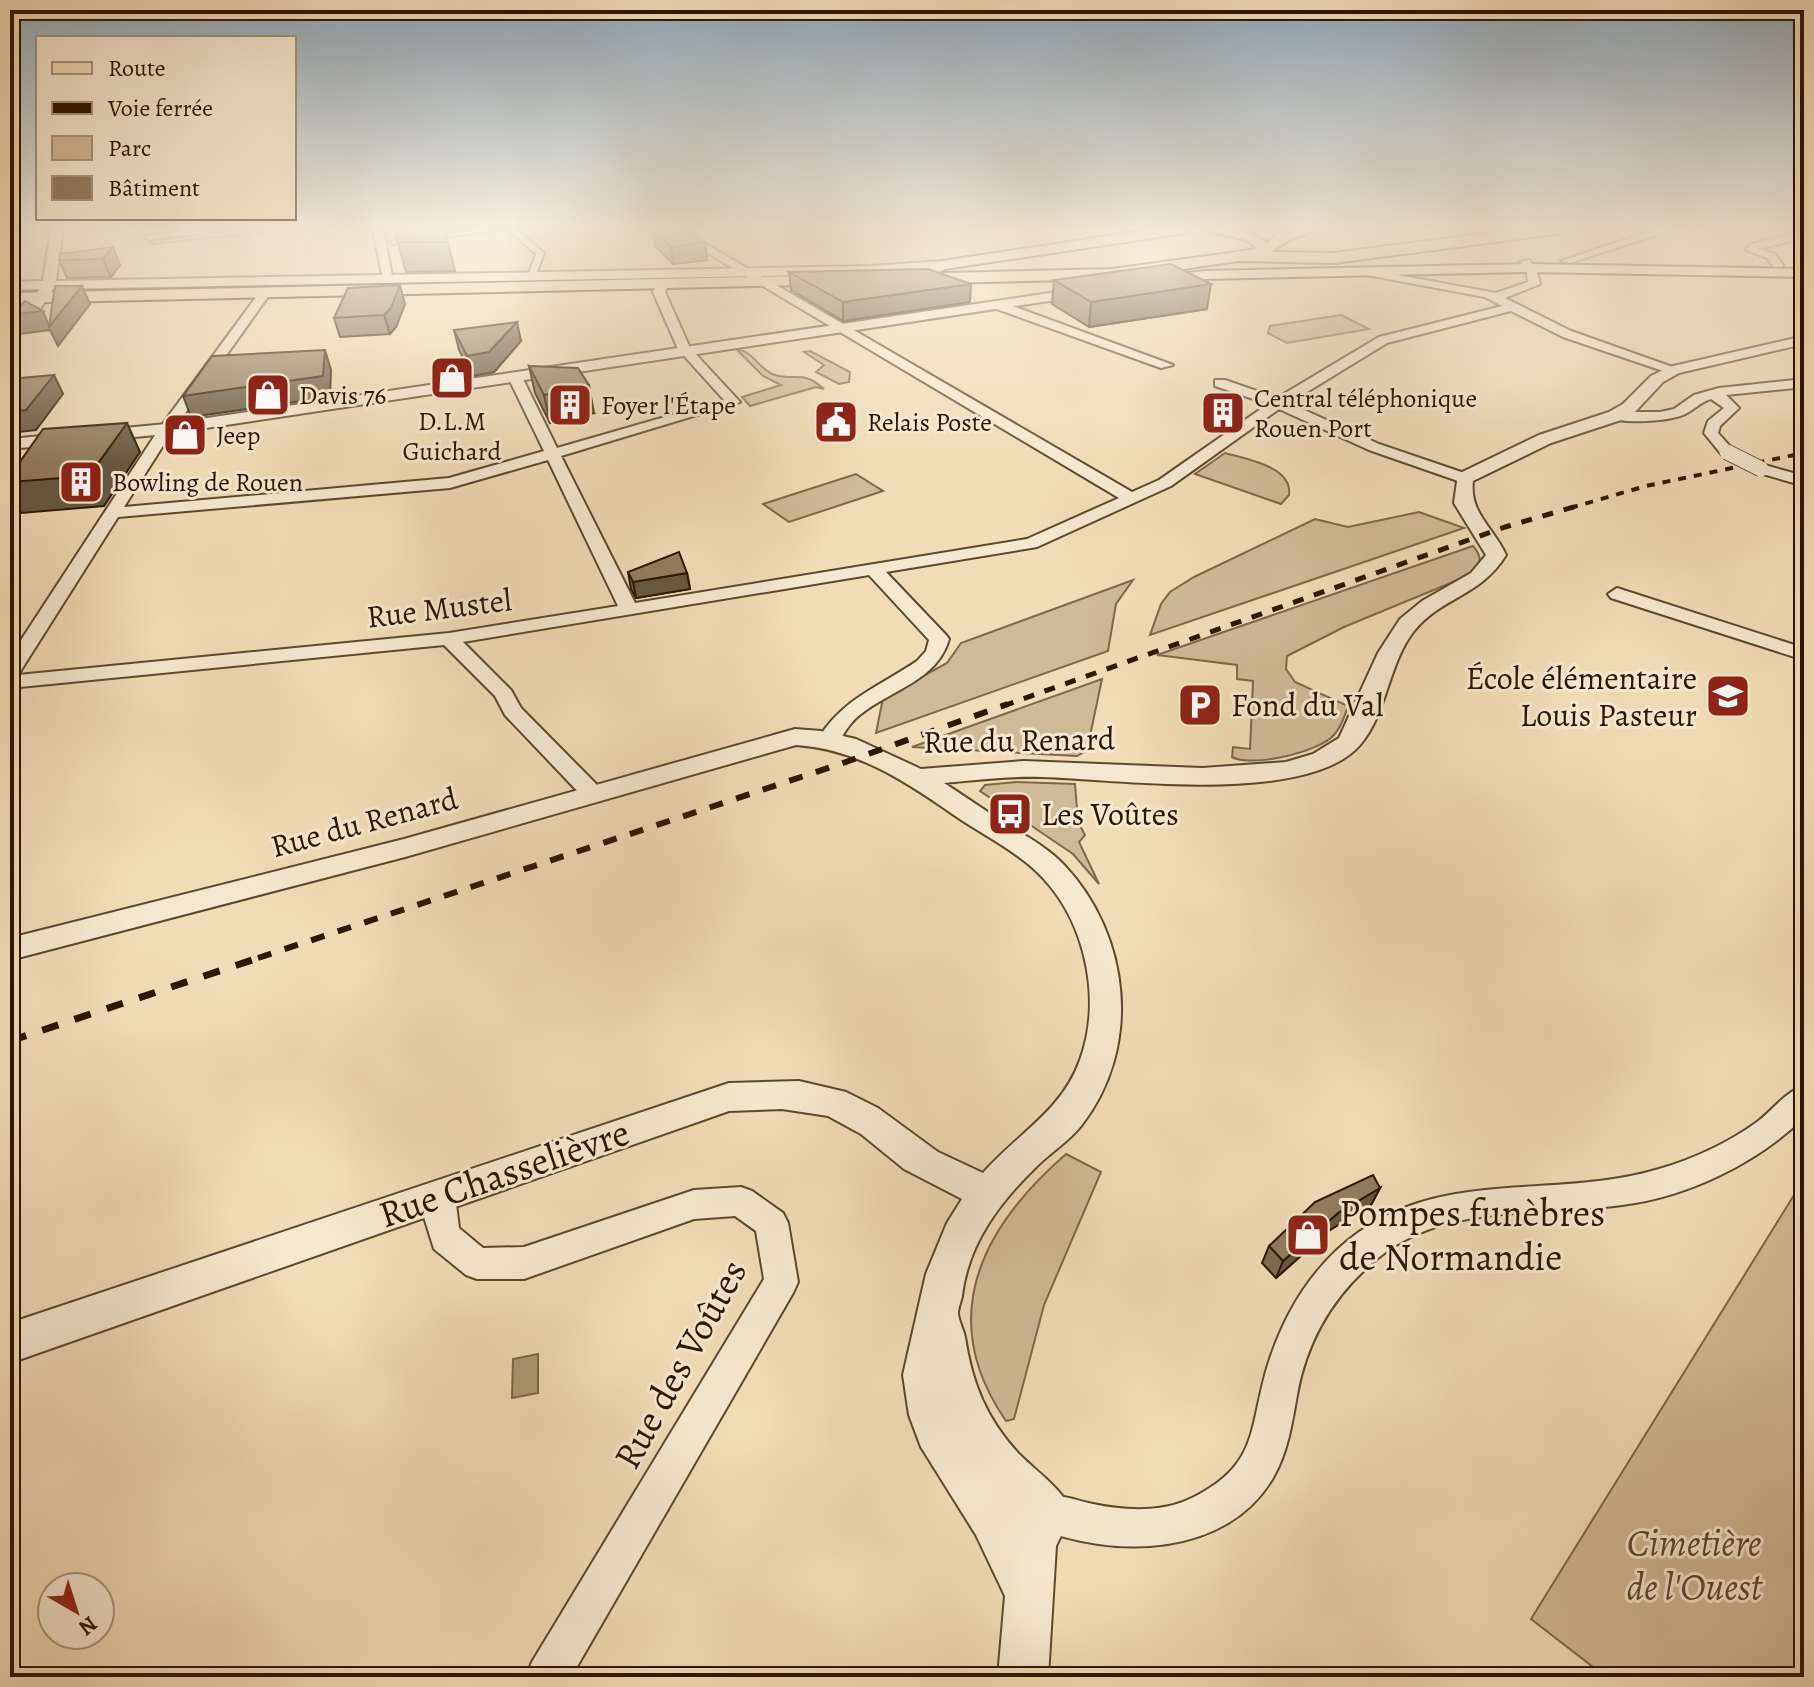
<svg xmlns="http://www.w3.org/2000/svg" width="1814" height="1687" font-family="Alegreya,serif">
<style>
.green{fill:#cfba97;stroke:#7d684c;stroke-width:2}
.water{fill:#ad9978;stroke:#796548;stroke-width:2}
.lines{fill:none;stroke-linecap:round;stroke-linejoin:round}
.pedestrian-casing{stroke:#5c482e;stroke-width:4}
.minor-casing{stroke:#5c482e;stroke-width:4}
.tertiary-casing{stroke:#5c482e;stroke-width:4}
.secondary-casing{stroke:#2b1600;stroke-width:4}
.primary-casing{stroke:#2b1600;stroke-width:4}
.trunk-casing{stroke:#2b1600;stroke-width:4}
.pedestrian{fill:#f5e8d0;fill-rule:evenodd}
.minor{fill:#f5e8d0;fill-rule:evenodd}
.tertiary{fill:#f5e8d0;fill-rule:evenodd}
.secondary{fill:#f5e8d0;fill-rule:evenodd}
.primary{fill:#f0dcb6;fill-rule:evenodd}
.trunk{fill:#f0dcb6;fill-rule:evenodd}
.rail-far3{stroke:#2b1600;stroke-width:4;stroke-dasharray:8 8;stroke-linecap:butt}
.rail-far2{stroke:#2b1600;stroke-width:5;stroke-dasharray:11 11;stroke-linecap:butt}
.rail-far1{stroke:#2b1600;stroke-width:6;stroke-dasharray:14 14;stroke-linecap:butt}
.rail{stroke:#2b1600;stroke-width:7;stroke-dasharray:17 17;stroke-linecap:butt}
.minor-bridge-casing{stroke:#5c482e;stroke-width:17;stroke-linecap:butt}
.minor-bridge{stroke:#f5e8d0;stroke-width:15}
.wall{fill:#7d6c52;stroke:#2b1600;stroke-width:2}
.shaded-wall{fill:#665842;stroke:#2b1600;stroke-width:2}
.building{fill:#917d5f;stroke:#2b1600;stroke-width:2}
.labels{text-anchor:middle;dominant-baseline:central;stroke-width:6;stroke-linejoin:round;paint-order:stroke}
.far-poi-label{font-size:26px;fill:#2b1600;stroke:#f5e8d0;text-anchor:start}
.street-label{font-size:32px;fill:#2b1600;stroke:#f5e8d0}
.poi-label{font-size:32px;fill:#2b1600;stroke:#f5e8d0;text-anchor:start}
.near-street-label{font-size:38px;fill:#2b1600;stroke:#f5e8d0}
.near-poi-label{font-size:38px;fill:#2b1600;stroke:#f5e8d0;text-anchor:start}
.near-park-label{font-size:38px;font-style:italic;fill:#5c472d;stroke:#f5e8d0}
</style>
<rect width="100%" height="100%" fill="#f0dcb6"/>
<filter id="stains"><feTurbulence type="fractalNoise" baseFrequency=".0025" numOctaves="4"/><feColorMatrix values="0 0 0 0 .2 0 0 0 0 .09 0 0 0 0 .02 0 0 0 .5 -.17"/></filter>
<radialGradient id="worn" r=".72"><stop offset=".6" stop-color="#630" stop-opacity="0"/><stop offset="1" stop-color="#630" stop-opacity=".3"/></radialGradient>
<g class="green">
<polygon points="246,229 306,229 150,244 154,238"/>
<polygon points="1341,315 1369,329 1287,343 1268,333 1270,326"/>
<path d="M737,350C753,350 760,371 775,375C796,381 803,370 824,389L816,387L750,406L742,397L781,385L763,376Z"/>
<polygon points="810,351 850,372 849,382 839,384 816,372 824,365 804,352"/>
<path d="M1225,453C1245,459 1293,466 1289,495L1281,504L1195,474Z"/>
<polygon points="856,474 883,491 789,522 763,504"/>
<polygon points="1419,512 1464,528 1150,635 1161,604 1170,592 1194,577 1315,519 1348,527"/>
<path d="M1473,546C1481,555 1482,562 1475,573L1344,627L1287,656L1286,669L1295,682L1348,706C1345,716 1341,727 1334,735C1319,752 1252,768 1232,757L1233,747L1250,749L1253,681L1237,679V665L1157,655Z"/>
<polygon points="1133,580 1116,604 1108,651 876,733 883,698 947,663 961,643"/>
<polygon points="1102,679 1087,750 1077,756 912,747"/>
<polygon points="1016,782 1075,784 1078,822 1085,835 1079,842 1099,884 1073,854 980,791 985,785"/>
<path d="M1066,1154L1101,1172L1044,1305L1014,1419L1006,1421C935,1318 981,1228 1066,1154Z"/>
<polygon points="1804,1179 1804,1677 1606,1677 1531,1619"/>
</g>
<polygon class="water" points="538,1354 538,1393 512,1398 513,1359"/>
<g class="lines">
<g class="pedestrian-casing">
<g id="pedestrian">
<polygon points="480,229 506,229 393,244 389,242"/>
<polygon points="508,229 516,229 544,253 535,278 528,276 536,254"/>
</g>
</g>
<g class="minor-casing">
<g id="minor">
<polygon points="192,229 230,229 149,240 144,237"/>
<polygon points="373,229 383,229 393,281 383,279"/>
<path d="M667,229H680L1132,492L1159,480L1268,404L1215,386V380H1225L1277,398L1379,337L1502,306L1485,297L1361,274L1359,272L1365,269L1496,293L1528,282L1526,269L1520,262L1529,260L1536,268L1540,284L1505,298L1571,331L1681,370L1669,373L1563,337L1511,311L1387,343L1289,403L1379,444L1470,475V481H1458L1369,450L1279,409L1171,486L1037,547L886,572L946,635L949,639C938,680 891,690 861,714C850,722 845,732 838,743L830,745L819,738C842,699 882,685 917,661L926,651L929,640L869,575L463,642L511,690L521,708L600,788L603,793L600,798H584L505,715L495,696L444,645L10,688V657L159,429L262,289L266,288L272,291L173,430L124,507L449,478L544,451L508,377L515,373L522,377L557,448L724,400L678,349L653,292L659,281L663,280L669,283L665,292L690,348L740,402L561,456L635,603L1027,539L1119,498ZM548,460L618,606L449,633L18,675L118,517L450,488Z"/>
<polygon points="1657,229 1674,229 1570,263 1561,261"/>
<polygon points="1804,232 1804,238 1758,249 1775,254 1783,265 1782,267 1774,267 1767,258 1746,250 1751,244"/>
<polygon points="994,302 1002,302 1173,365 1161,368 994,308"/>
<path d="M1804,379V387L1726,395L1739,408L1720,426L1718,433L1735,452L1727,457L1722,455L1704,433L1708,421L1724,408L1711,399C1700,402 1693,411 1683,415C1669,421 1619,425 1608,416L1615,412H1660L1674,409L1694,395L1719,388Z"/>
<polygon points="1761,464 1804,476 1804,486 1756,472 1756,466"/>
<polygon points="1617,588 1804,648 1804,660 1611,598 1608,594"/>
<path d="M1804,1086V1117C1758,1163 1687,1197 1622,1205C1541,1216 1444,1203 1378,1258C1334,1294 1307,1339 1297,1395C1292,1423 1288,1451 1274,1476C1228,1558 1112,1559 1035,1527L1029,1513L1035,1499C1055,1491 1073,1500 1093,1504C1126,1511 1163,1513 1194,1497C1259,1464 1249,1428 1267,1368C1281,1322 1303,1282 1337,1250C1430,1163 1550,1202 1659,1169C1693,1159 1728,1143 1757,1122C1773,1110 1785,1092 1804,1086Z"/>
<polygon points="439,1182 450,1186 455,1196 459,1228 483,1248 524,1247 694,1190 741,1187 752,1191 783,1213 788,1223 798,1282 793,1293 571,1677 526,1677 532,1662 764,1279 756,1231 735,1216 694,1219 524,1279 477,1279 466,1275 434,1249 424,1217 423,1196 428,1186"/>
</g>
</g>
<g class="tertiary-casing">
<g id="tertiary">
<polygon points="51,229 63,229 56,281 872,266 942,261 948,265 942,269 872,274 53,289 40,309 15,334 10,335 10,323 40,289 10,290 10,282 43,281"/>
<polygon points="1090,287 1097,291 1095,294 166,434 10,449 10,439 166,424"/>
<path d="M1804,336V344L1679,373L1663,382L1635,412L1621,420L1551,443L1473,481C1469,513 1494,528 1506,555C1480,597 1441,597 1414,631C1388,664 1387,714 1360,745C1307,806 1116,779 1041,777C1009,776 976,780 944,783C963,795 981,808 1000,820C1022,834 1046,846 1064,865C1131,936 1142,1048 1081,1126C1068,1142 1050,1153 1036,1167C999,1203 968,1244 962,1296C961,1301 958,1308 958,1314C959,1321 963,1329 965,1337C972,1384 987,1420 1020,1455C1039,1474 1062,1488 1072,1513L1056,1546L1048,1677H998L1005,1596L976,1535L921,1447L909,1415L903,1375L926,1274L947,1223L962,1199L904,1169L861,1134L828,1116L782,1109L729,1111L10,1363V1323L729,1083L799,1081L846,1092L878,1108L938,1152L983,1173C1017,1134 1062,1111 1080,1060C1102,1000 1086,924 1043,878C1019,852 983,835 954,815C905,781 857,749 796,745L405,857L10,960V938L404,839L795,729L821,731L856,739L921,769L1024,761L1202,768L1286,762L1313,754L1339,738L1378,653L1400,619L1422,601L1471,573L1486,555L1454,503L1458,474L1539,435L1609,412L1623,404L1651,376L1669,367Z"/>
</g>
</g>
<g class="secondary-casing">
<g id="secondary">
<polygon points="1155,229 1192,229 1186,233 945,269 939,272 937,281 932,282 925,278 926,267 942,261"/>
<path d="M1201,229C1228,229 1254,228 1274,249L1262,252L1246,240Z"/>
<polygon points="1531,264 1804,269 1804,277 1531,272 1205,279 1152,287 1144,282 1152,277 1205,271"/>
</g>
</g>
<g class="primary-casing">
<g id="primary">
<polygon points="1518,229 1564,229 1557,234 1334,263 1239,261 1112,279 903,284 895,279 903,274 1112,269 1251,250 1267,244 1275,249 1272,252 1334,253"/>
<polygon points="840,275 848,280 846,284 10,303 10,293"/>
</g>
</g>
<g class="trunk-casing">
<polygon id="trunk" points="1292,229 1319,229 1290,240 1267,254 1259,249 1278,234"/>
</g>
<use href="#pedestrian" class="pedestrian"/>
<use href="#minor" class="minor"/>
<use href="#tertiary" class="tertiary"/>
<use href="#secondary" class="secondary"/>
<use href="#primary" class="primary"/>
<use href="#trunk" class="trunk"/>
<polyline class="rail-far3" points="1570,508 1646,486 1804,453"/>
<polyline class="rail-far2" points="1003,706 1505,527 1577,506"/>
<polyline class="rail-far1" points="258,958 843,763 1008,704"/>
<polyline class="rail" points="10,1041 264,956"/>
<g class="minor-bridge-casing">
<polyline id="minor-bridge" points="1727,452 1761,469"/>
</g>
<use href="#minor-bridge" class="minor-bridge"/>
</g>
<g class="wall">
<polygon points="394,229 448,242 455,271 406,272"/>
<polygon points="653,229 705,242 707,260 673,264 655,246"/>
<polygon points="113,247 120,265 111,277 67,278 59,260"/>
<polygon points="789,272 970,302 843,321 791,290"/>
<polygon points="1054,280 1207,309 1089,327 1052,304"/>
<polygon points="405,304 396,327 390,334 340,337 334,318"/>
<polygon points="454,330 521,341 494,372 472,376 459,350"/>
<polygon points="529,366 594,413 550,423 535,393"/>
<polygon points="628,572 687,573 690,589 636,598 631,589"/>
<polygon points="1380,1188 1371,1205 1330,1230 1276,1278 1262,1263 1269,1246"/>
</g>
<g class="shaded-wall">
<polygon points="705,242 707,260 673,264 671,247"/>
<polygon points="113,247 120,265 111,277 103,259"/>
<polygon points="971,284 970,302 843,321 843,302"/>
<polygon points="1211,284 1207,309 1089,327 1091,302"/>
<polygon points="400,285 405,304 396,327 390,334 384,315"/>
<polygon points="82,286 90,304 58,346 50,330 20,334 11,317 10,318 10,295 17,310 43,311 49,326"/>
<polygon points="517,322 521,341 494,372 472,376 467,356"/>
<polygon points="325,350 331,370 330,397 191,417 183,396"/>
<polygon points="54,375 63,394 36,430 10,433 10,412"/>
<polygon points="589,385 594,413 550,423 544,395"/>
<polygon points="127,423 140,452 104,506 21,513 10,492 10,482"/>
<polygon points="687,573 690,589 636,598 633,582"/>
<polygon points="1380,1188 1371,1205 1330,1230 1276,1278 1283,1261 1338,1213"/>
</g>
<g class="building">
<polygon points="395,229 444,229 448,242 398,242"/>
<polygon points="653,229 683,229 705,242 671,247"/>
<polygon points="113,247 103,259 59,260 60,254"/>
<polygon points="1171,264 1211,284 1091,302 1054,280"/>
<polygon points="928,269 971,284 843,302 789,272"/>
<polygon points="400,285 391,308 384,315 334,318 348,288"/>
<polygon points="55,286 82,286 49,327"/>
<polygon points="25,301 43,311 10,315"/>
<polygon points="517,322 489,352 467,356 454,330"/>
<polygon points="325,350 323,376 183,396 212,356"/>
<polygon points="529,366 578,368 589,385 544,395"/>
<polygon points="54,375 26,410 10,412 10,379"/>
<polygon points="127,423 89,476 10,482 10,476 43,429"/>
<polygon points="679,552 687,573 633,582 628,572"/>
<polygon points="1373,1175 1380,1188 1338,1213 1283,1261 1269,1246 1315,1202"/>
</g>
<linearGradient id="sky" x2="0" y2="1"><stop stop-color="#90a9bb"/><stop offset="0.49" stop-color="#f8efde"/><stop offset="1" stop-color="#f8efde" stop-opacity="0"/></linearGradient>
<rect width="1814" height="466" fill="url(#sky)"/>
<defs>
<g id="shop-square" transform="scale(2.3)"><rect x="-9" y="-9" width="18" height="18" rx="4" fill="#8f2418" stroke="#f5e8d0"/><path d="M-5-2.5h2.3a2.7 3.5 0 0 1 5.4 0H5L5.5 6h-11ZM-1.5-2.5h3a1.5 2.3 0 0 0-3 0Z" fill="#fff"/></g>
<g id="building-square" transform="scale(2.3)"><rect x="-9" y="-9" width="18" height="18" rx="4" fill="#8f2418" stroke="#f5e8d0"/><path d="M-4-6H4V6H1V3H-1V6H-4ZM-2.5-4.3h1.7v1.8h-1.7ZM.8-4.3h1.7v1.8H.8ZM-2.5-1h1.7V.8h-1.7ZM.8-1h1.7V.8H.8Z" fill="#fff"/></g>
<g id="civic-square" transform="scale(2.3)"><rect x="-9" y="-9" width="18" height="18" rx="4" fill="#8f2418" stroke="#f5e8d0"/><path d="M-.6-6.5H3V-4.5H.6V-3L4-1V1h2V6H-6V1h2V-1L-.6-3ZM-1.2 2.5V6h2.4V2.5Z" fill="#fff"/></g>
<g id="school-square" transform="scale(2.3)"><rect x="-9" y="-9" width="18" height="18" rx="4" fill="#8f2418" stroke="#f5e8d0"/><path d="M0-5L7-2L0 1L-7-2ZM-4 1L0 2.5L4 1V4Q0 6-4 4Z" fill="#fff"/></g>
<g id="parking-square" transform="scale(2.3)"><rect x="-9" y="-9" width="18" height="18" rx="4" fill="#8f2418" stroke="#f5e8d0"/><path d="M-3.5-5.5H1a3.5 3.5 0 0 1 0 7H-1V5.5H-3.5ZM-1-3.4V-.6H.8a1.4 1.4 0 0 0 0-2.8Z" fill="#fff"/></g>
<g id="bus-square" transform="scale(2.3)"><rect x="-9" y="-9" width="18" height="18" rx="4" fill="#8f2418" stroke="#f5e8d0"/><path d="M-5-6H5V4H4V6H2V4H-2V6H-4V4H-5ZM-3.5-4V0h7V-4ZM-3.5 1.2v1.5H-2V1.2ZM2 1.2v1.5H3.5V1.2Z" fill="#fff"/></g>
</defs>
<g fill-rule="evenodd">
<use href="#shop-square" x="452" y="378"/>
<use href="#shop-square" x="268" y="395"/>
<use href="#building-square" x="570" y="405"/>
<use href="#building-square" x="1223" y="413"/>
<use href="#civic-square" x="836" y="422"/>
<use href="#shop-square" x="185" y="435"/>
<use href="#building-square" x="81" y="482"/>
<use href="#school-square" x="1728" y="696"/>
<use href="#parking-square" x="1200" y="705"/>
<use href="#bus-square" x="1010" y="814"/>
<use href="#shop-square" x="1308" y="1235"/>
</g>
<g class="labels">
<g class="far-poi-label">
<text x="299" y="395">Davis 76</text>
<text x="1254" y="398">Central téléphonique<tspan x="1254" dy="30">Rouen Port</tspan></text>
<text x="601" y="405">Foyer l'Étape</text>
<text x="452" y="421" text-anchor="middle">D.L.M<tspan x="452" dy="30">Guichard</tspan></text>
<text x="867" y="422">Relais Poste</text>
<text x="216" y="435">Jeep</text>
<text x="112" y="482">Bowling de Rouen</text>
</g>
<g class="street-label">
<text transform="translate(439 608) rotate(-7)">Rue Mustel</text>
<text transform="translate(1019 740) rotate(-1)">Rue du Renard</text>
<text transform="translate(364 822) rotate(-15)">Rue du Renard</text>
</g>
<g class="poi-label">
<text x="1697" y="678" text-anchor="end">École élémentaire<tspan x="1697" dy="37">Louis Pasteur</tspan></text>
<text x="1231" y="705">Fond du Val</text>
<text x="1041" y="814">Les Voûtes</text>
</g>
<g class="near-street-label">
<text transform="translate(504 1173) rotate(-19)">Rue Chasselièvre</text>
<text transform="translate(680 1364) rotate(-61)">Rue des Voûtes</text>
</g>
<g class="near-poi-label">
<text x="1339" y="1213">Pompes funèbres<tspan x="1339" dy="44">de Normandie</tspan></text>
</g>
<g class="near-park-label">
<text x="1694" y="1543">Cimetière<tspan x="1694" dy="44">de l'Ouest</tspan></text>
</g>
</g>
<rect width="1814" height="1687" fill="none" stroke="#f0dcb6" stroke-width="40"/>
<rect x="12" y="12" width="1790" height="1663" fill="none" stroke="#2b1600" stroke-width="4"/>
<rect x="20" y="20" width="1774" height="1647" fill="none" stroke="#2b1600" stroke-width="2"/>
<rect x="36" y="36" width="260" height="184" fill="#f5e8d0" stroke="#a4947d" stroke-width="2"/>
<rect x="52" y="62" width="40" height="12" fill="#f0dcb6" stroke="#a4947d" stroke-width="2"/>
<text x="108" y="76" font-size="24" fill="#2b1600">Route</text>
<rect x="52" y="102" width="40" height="12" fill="#2b1600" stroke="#a4947d" stroke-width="2"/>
<text x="108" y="116" font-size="24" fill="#2b1600">Voie ferrée</text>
<rect x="52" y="136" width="40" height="24" fill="#cfba97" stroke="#a4947d" stroke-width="2"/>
<text x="108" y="156" font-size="24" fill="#2b1600">Parc</text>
<rect x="52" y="176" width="40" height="24" fill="#917d5f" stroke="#a4947d" stroke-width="2"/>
<text x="108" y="196" font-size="24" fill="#2b1600">Bâtiment</text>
<g transform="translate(76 1611) rotate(141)"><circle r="38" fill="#f5e8d0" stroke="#a4947d" stroke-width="2"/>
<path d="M0-6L14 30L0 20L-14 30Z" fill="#8f2418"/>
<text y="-12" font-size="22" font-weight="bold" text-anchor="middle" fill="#2b1600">N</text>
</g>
<rect width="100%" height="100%" filter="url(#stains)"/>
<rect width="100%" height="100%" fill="url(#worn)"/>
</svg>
